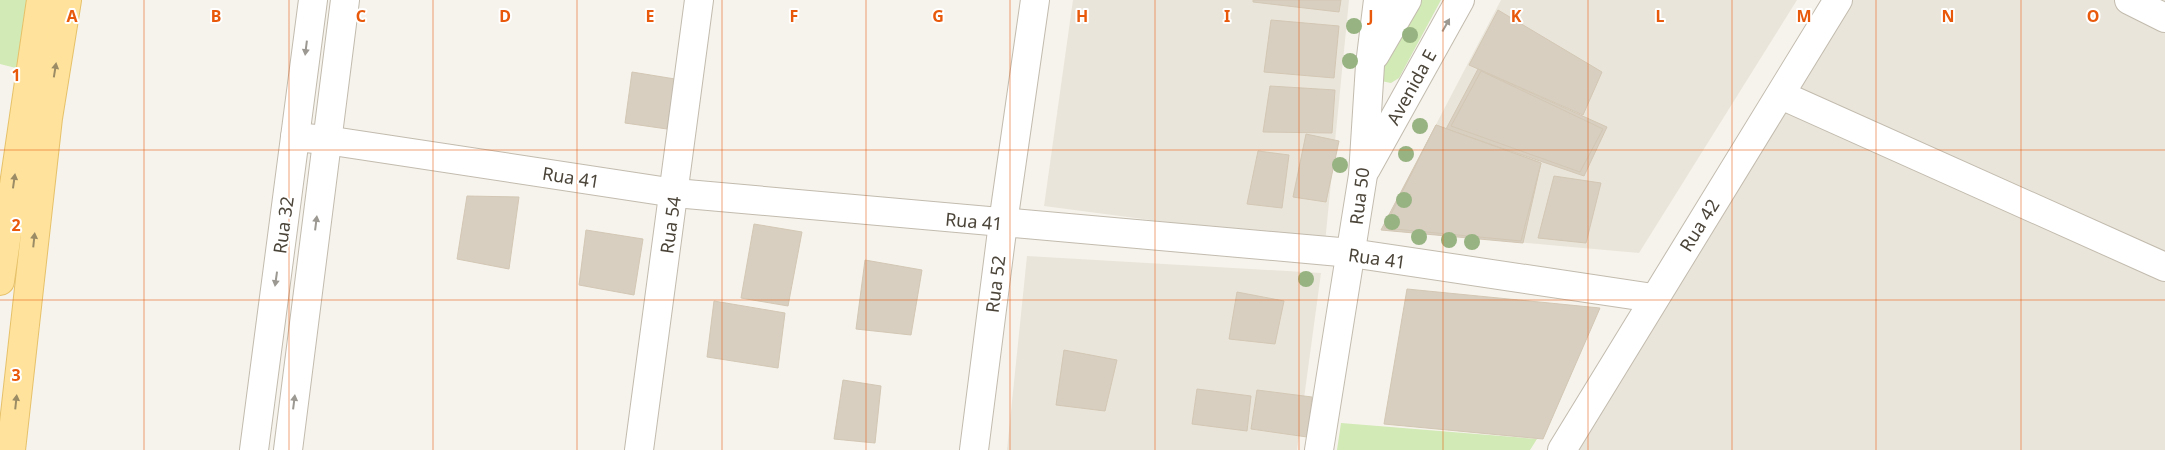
<svg xmlns="http://www.w3.org/2000/svg" width="2165" height="450" font-family="'Noto Sans',sans-serif">
<style>
.residential{fill:#eae5da}
.green{fill:#d2eab5}
.building{fill:#d8cfc1;stroke:#d3c7b4}
.lines{fill:none;stroke-linecap:round;stroke-linejoin:round}
.minor-casing{stroke:#c2bbae;stroke-width:30}
.major-casing{stroke:#e6c16a;stroke-width:30}
.minor{stroke:#fff;stroke-width:28}
.major{stroke:#ffe39c;stroke-width:28}
.tree{fill:#97b381}
.oneway{fill:#9c9892}
.oneway2{fill:#9c8c66}
.grid{fill:none;stroke:#e8590c;stroke-width:1;stroke-opacity:0.55}
.labels{text-anchor:middle;dominant-baseline:central;stroke-width:4;stroke-linejoin:round;paint-order:stroke}
.street-label{font-size:18px;fill:#4b4439;stroke:#fff}
.grid-label{font-size:16px;text-anchor:middle;font-weight:bold;fill:#e8590c;stroke:#fff;stroke-width:4;stroke-linejoin:round;paint-order:stroke}
</style>
<rect width="100%" height="100%" fill="#f6f3ec"/>
<g class="residential">
<polygon points="1073,0 1349,0 1325,243 1044,206"/>
<polygon points="1501,0 1797,0 1639,253 1381,230"/>
<polygon points="1838,0 2165,0 2165,450 1562,450"/>
<polygon points="1027,256 1321,273 1297,450 1007,450"/>
</g>
<g class="green">
<polygon points="0,0 40,0 24,70 0,64"/>
<polygon points="1417,0 1441,0 1399,78 1391,83 1381,81 1378,71"/>
<polygon points="1341,423 1537,439 1530,450 1337,450"/>
</g>
<g class="building">
<polygon points="1253,0 1341,0 1339,12 1253,2"/>
<polygon points="1498,10 1602,72 1583,115 1469,65"/>
<polygon points="1271,20 1339,26 1334,78 1264,72"/>
<polygon points="1478,69 1607,127 1584,176 1446,129"/>
<polygon points="1481,71 1603,129 1580,172 1451,126"/>
<polygon points="632,72 675,79 667,129 625,123"/>
<polygon points="1270,86 1335,90 1332,133 1263,132"/>
<polygon points="1436,125 1541,163 1523,243 1381,230"/>
<polygon points="1436,125 1541,163 1521,241 1384,228"/>
<polygon points="1306,134 1339,141 1326,202 1293,197"/>
<polygon points="1258,151 1289,155 1282,208 1247,204"/>
<polygon points="1554,176 1601,183 1586,243 1538,238"/>
<polygon points="467,196 519,197 509,269 457,259"/>
<polygon points="754,224 802,232 788,306 741,298"/>
<polygon points="586,230 643,239 634,295 579,285"/>
<polygon points="865,260 922,270 911,335 856,329"/>
<polygon points="1407,289 1600,308 1543,439 1384,424"/>
<polygon points="1237,292 1284,301 1275,344 1229,339"/>
<polygon points="714,301 785,313 778,368 707,357"/>
<polygon points="1064,350 1117,360 1105,411 1056,405"/>
<polygon points="843,380 881,386 875,443 834,439"/>
<polygon points="1197,389 1251,396 1247,431 1192,424"/>
<polygon points="1257,390 1312,397 1307,437 1251,429"/>
</g>
<g class="lines">
<g class="minor-casing">
<g id="minor">
<polyline points="2129,0 2165,18"/>
<polyline points="1375,55 1407,0"/>
<polyline points="1781,95 2165,267"/>
<polyline points="295,137 326,140 675,193 1351,253 1653,298"/>
<polyline points="1366,169 1460,0"/>
<polyline points="254,450 313,0"/>
<polyline points="288,450 345,0"/>
<polyline points="639,450 699,0"/>
<polyline points="974,450 1003,223 1035,0"/>
<polyline points="1319,450 1363,175 1370,65 1378,0"/>
<polyline points="1562,450 1838,0"/>
</g>
</g>
<g class="major-casing">
<g id="major">
<polyline points="0,281 41,0"/>
<polyline points="11,450 48,118 67,0"/>
</g>
</g>
<use href="#minor" class="minor"/>
<use href="#major" class="major"/>
</g>
<g class="tree">
<circle cx="1354" cy="26" r="8"/>
<circle cx="1410" cy="35" r="8"/>
<circle cx="1350" cy="61" r="8"/>
<circle cx="1420" cy="126" r="8"/>
<circle cx="1406" cy="154" r="8"/>
<circle cx="1340" cy="165" r="8"/>
<circle cx="1404" cy="200" r="8"/>
<circle cx="1392" cy="222" r="8"/>
<circle cx="1419" cy="237" r="8"/>
<circle cx="1449" cy="240" r="8"/>
<circle cx="1472" cy="242" r="8"/>
<circle cx="1306" cy="279" r="8"/>
</g>
<defs><path id="oneway-solid" d="M-6-.8H1V-3.2L6.5 0L1 3.2V.8H-6Z" transform="scale(1.25)"/></defs>
<g class="oneway">
<use href="#oneway-solid" transform="translate(1446 25) rotate(-61)"/>
<use href="#oneway-solid" transform="translate(306 48) rotate(97)"/>
<use href="#oneway-solid" transform="translate(316 223) rotate(-83)"/>
<use href="#oneway-solid" transform="translate(276 279) rotate(98)"/>
<use href="#oneway-solid" transform="translate(294 402) rotate(-83)"/>
</g>
<g class="oneway2">
<use href="#oneway-solid" transform="translate(55 70) rotate(-81)"/>
<use href="#oneway-solid" transform="translate(14 181) rotate(-82)"/>
<use href="#oneway-solid" transform="translate(34 240) rotate(-84)"/>
<use href="#oneway-solid" transform="translate(16 402) rotate(-84)"/>
</g>
<path class="grid" d="M144,0V450M289,0V450M433,0V450M577,0V450M722,0V450M866,0V450M1010,0V450M1155,0V450M1299,0V450M1443,0V450M1588,0V450M1732,0V450M1876,0V450M2021,0V450M0,150H2165M0,300H2165"/>
<g class="labels">
<g class="street-label">
<text transform="translate(1411 87) rotate(-61)">Avenida E</text>
<text transform="translate(571 177) rotate(9)">Rua 41</text>
<text transform="translate(1359 196) rotate(-83)">Rua 50</text>
<text transform="translate(974 221) rotate(5)">Rua 41</text>
<text transform="translate(283 225) rotate(-82)">Rua 32</text>
<text transform="translate(670 225) rotate(-82)">Rua 54</text>
<text transform="translate(1699 225) rotate(-58)">Rua 42</text>
<text transform="translate(1377 258) rotate(8)">Rua 41</text>
<text transform="translate(995 284) rotate(-83)">Rua 52</text>
</g>
</g>
<g class="grid-label">
<text x="72" y="22">A</text>
<text x="216" y="22">B</text>
<text x="361" y="22">C</text>
<text x="505" y="22">D</text>
<text x="650" y="22">E</text>
<text x="794" y="22">F</text>
<text x="938" y="22">G</text>
<text x="1082" y="22">H</text>
<text x="1227" y="22">I</text>
<text x="1371" y="22">J</text>
<text x="1516" y="22">K</text>
<text x="1660" y="22">L</text>
<text x="1804" y="22">M</text>
<text x="1948" y="22">N</text>
<text x="2093" y="22">O</text>
<text x="16" y="81">1</text>
<text x="16" y="231">2</text>
<text x="16" y="381">3</text>
</g>
</svg>
